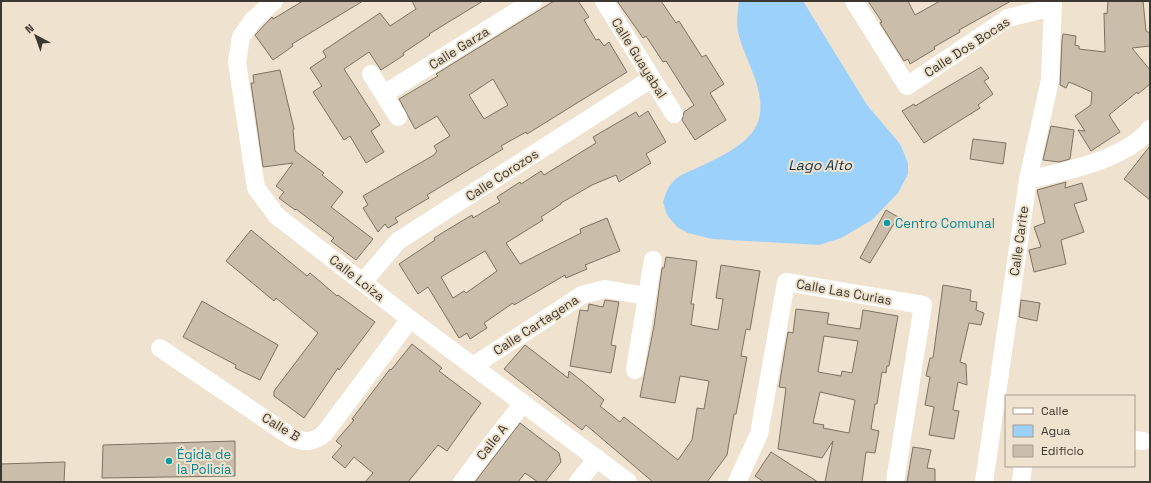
<svg xmlns="http://www.w3.org/2000/svg" width="1151" height="483" font-family="'Space Grotesk',sans-serif">
<style>
.water{fill:#9cd1fc}
.building{fill:#cabeab;stroke:#7d7261;fill-rule:evenodd}
.lines{fill:none;stroke-linecap:round;stroke-linejoin:round}
.minor{stroke:#fff;stroke-width:18}
.culture-dot{fill:#0f9aa8;stroke:#efe3cf;stroke-width:1.5}
.labels{text-anchor:middle;dominant-baseline:central;stroke-width:4;stroke-linejoin:round;paint-order:stroke}
.street-label{font-size:13px;fill:#3c3730;stroke:#efe3cf}
.culture-label{font-size:13px;fill:#0d838f;stroke:#efe3cf;text-anchor:start}
.water-label{font-size:14px;font-style:italic;fill:#122f45;stroke:#efe3cf}
</style>
<rect width="100%" height="100%" fill="#efe3cf"/>
<path class="water" d="M739,1H803L867,105L900,144L908,163V174L898,193L872,220L841,238L819,245L712,239L688,233L677,227L667,215L663,202C665,196 667,188 672,183C677,176 687,172 695,169C719,157 756,143 760,114C764,86 744,58 738,32C736,21 738,11 739,1Z"/>
<g class="building">
<polygon points="303,1 363,1 292,44 293,46 273,60 255,35 272,17 273,19"/>
<polygon points="412,1 483,1 429,34 430,35 403,53 404,55 381,70 369,52 344,69 380,125 371,131 384,152 366,163 350,136 344,140 313,92 322,86 310,68 326,57 323,51 380,13 390,26 416,9"/>
<path d="M554,1H578L589,17L584,20L596,40L599,39L604,46L609,42L627,72L527,134L526,132L501,146L503,149L427,195L429,198L395,218L398,222L388,228L385,224L378,232L363,208L368,205L363,196L434,155L437,151L434,146L450,136L437,116L415,129L399,99L438,76L436,74ZM493,79L508,105L484,119L469,95Z"/>
<polygon points="617,1 661,1 676,23 679,21 702,57 706,55 724,84 710,93 726,120 695,140 682,120 684,112 694,105 666,61 663,62 646,36 643,38"/>
<polygon points="868,1 908,1 915,15 940,1 1011,1 959,30 960,32 934,47 935,49 910,64 908,59 904,61 880,23 882,22"/>
<polygon points="1108,1 1143,1 1146,31 1150,33 1150,46 1132,48 1150,70 1150,84 1138,94 1137,92 1109,115 1120,132 1091,151 1078,130 1085,131 1075,116 1091,105 1092,92 1069,82 1066,88 1060,85 1062,40 1063,34 1076,36 1075,45 1079,46 1079,49 1105,52 1104,13 1107,14"/>
<polygon points="981,67 989,78 984,81 993,94 978,105 980,108 924,143 902,111 914,104 915,106"/>
<polygon points="280,70 294,129 293,130 295,151 324,173 322,175 343,192 331,207 373,239 356,260 331,241 334,238 296,209 295,210 279,198 284,192 276,186 293,163 263,167 251,83 254,83 253,75"/>
<path d="M648,111L666,142L646,154L651,163L619,182L616,175L592,185L561,203V204L541,217L543,220L506,243L520,264L581,233L580,229L607,218L620,251L585,265L587,269L566,278L565,275L514,305L513,303L484,323L487,328L470,339L467,333L459,338L428,287L418,294L399,264L435,240L434,238L447,230L472,215L473,218L500,202L497,197L520,182L521,184L541,171L544,175L596,143L593,137L636,112L639,117ZM485,251L497,271L466,293L464,291L453,298L441,277Z"/>
<polygon points="1051,126 1074,130 1070,159 1059,162 1043,160"/>
<polygon points="973,139 1006,143 1003,164 970,159"/>
<polygon points="1150,146 1150,200 1124,179"/>
<polygon points="1066,182 1065,188 1082,183 1087,200 1074,204 1084,232 1061,240 1066,264 1034,272 1029,250 1041,247 1034,227 1045,223 1037,190"/>
<polygon points="886,210 898,217 870,263 860,258"/>
<polygon points="251,230 307,276 310,273 337,296 338,295 375,322 339,370 338,368 304,418 274,396 274,391 318,333 276,298 274,301 226,261"/>
<polygon points="666,257 697,261 691,304 694,304 691,325 718,330 723,299 716,298 721,265 760,271 750,330 746,329 741,356 747,357 736,414 734,414 727,455 707,482 653,482 586,425 582,430 504,369 525,345 568,378 569,371 588,386 604,400 600,406 620,422 624,417 678,460 692,440 697,408 704,409 709,381 680,376 675,403 640,397 654,326 662,268 664,268"/>
<polygon points="943,285 971,290 970,301 977,302 976,310 984,313 981,325 969,323 960,362 966,364 967,385 958,382 953,410 959,411 954,439 929,435 934,407 925,405 930,377 926,376 930,358 933,358"/>
<polygon points="605,300 619,302 611,345 616,346 611,373 570,366 580,310 588,311 589,304 603,307"/>
<polygon points="1021,300 1040,303 1037,321 1019,317"/>
<polygon points="202,301 278,345 260,380 235,368 236,365 183,337"/>
<path d="M796,309L829,313L827,324L860,329L863,310L898,316L889,366H887L886,373L882,372L877,404H875L871,429L879,431L875,453L866,452L862,482H825L833,441L822,458L778,449L786,388L779,387L788,332L793,333ZM824,336L858,341L852,373L842,371L841,376L818,372ZM820,392L855,400L849,433L823,428L824,425L813,423Z"/>
<polygon points="412,344 442,368 439,371 481,403 447,451 438,445 408,482 365,482 373,473 354,457 345,468 332,457 342,446 336,441 354,420 352,419 390,369 391,370"/>
<polygon points="520,423 559,453 561,462 545,482 538,482 525,473 518,482 475,482"/>
<polygon points="235,441 235,476 102,478 103,445"/>
<polygon points="913,447 931,450 927,468 935,469 935,482 907,482"/>
<polygon points="771,452 785,461 818,482 764,482 755,476"/>
<polygon points="65,462 64,482 1,482 1,464"/>
</g>
<g class="lines">
<g class="minor">
<polyline points="274,1 253,20 241,37 237,62 256,188 277,216 410,319 628,482"/>
<polyline points="604,1 674,114"/>
<polyline points="854,1 907,86 1008,18 1052,7"/>
<polyline points="371,74 398,117"/>
<polyline points="384,94 533,1"/>
<path d="M1028,180C1066,171 1125,160 1150,129"/>
<polyline points="363,282 398,241 651,79"/>
<path d="M160,348L293,438C306,443 313,442 324,434L410,319"/>
<polyline points="473,366 582,295 605,289 646,296"/>
<polyline points="635,370 653,260"/>
<polyline points="1134,440 1143,441"/>
<polyline points="462,482 523,403"/>
<polyline points="578,482 597,458"/>
<polyline points="737,482 759,434 786,282 923,305 895,482"/>
<polyline points="984,482 1028,180 1050,80 1053,1"/>
<polyline points="1021,482 1023,466"/>
</g>
</g>
<g class="culture-dot">
<circle cx="887" cy="223" r="4"/>
<circle cx="169" cy="461" r="4"/>
</g>
<g class="labels">
<g class="street-label">
<text transform="translate(967 47) rotate(-33)">Calle Dos Bocas</text>
<text transform="translate(459 48) rotate(-32)">Calle Garza</text>
<text transform="translate(639 58) rotate(58)">Calle Guayabal</text>
<text transform="translate(502 175) rotate(-33)">Calle Corozos</text>
<text transform="translate(1019 241) rotate(-82)">Calle Carite</text>
<text transform="translate(357 278) rotate(38)">Calle Loíza</text>
<text transform="translate(844 292) rotate(10)">Calle Las Curias</text>
<text transform="translate(536 325) rotate(-33)">Calle Cartagena</text>
<text transform="translate(281 427) rotate(31)">Calle B</text>
<text transform="translate(492 442) rotate(-52)">Calle A</text>
</g>
<g class="culture-label">
<text x="895" y="223">Centro Comunal</text>
<text x="177" y="454">Égida de<tspan x="177" dy="15">la Policía</tspan></text>
</g>
<g class="water-label">
<text x="820" y="165">Lago Alto</text>
</g>
</g>
<rect width="1151" height="483" fill="none" stroke="#3c3730" stroke-width="4"/>
<rect x="1005" y="395" width="130" height="72" fill="#efe3cf" stroke="#a79e8f"/>
<rect x="1013" y="408" width="20" height="6" fill="#ffffff" stroke="#a79e8f"/>
<text x="1041" y="415" font-size="12" fill="#3c3730">Calle</text>
<rect x="1013" y="425" width="20" height="12" fill="#9cd1fc" stroke="#a79e8f"/>
<text x="1041" y="435" font-size="12" fill="#3c3730">Agua</text>
<rect x="1013" y="445" width="20" height="12" fill="#cabeab" stroke="#a79e8f"/>
<text x="1041" y="455" font-size="12" fill="#3c3730">Edificio</text>
<g transform="translate(36 36) rotate(319)" stroke="#efe3cf" stroke-width="3" paint-order="stroke">
<path d="M0-3L7 15L0 10L-7 15Z" fill="#3c3730"/>
<text y="-6" font-size="11" font-weight="bold" text-anchor="middle" fill="#3c3730">N</text>
</g>
</svg>
